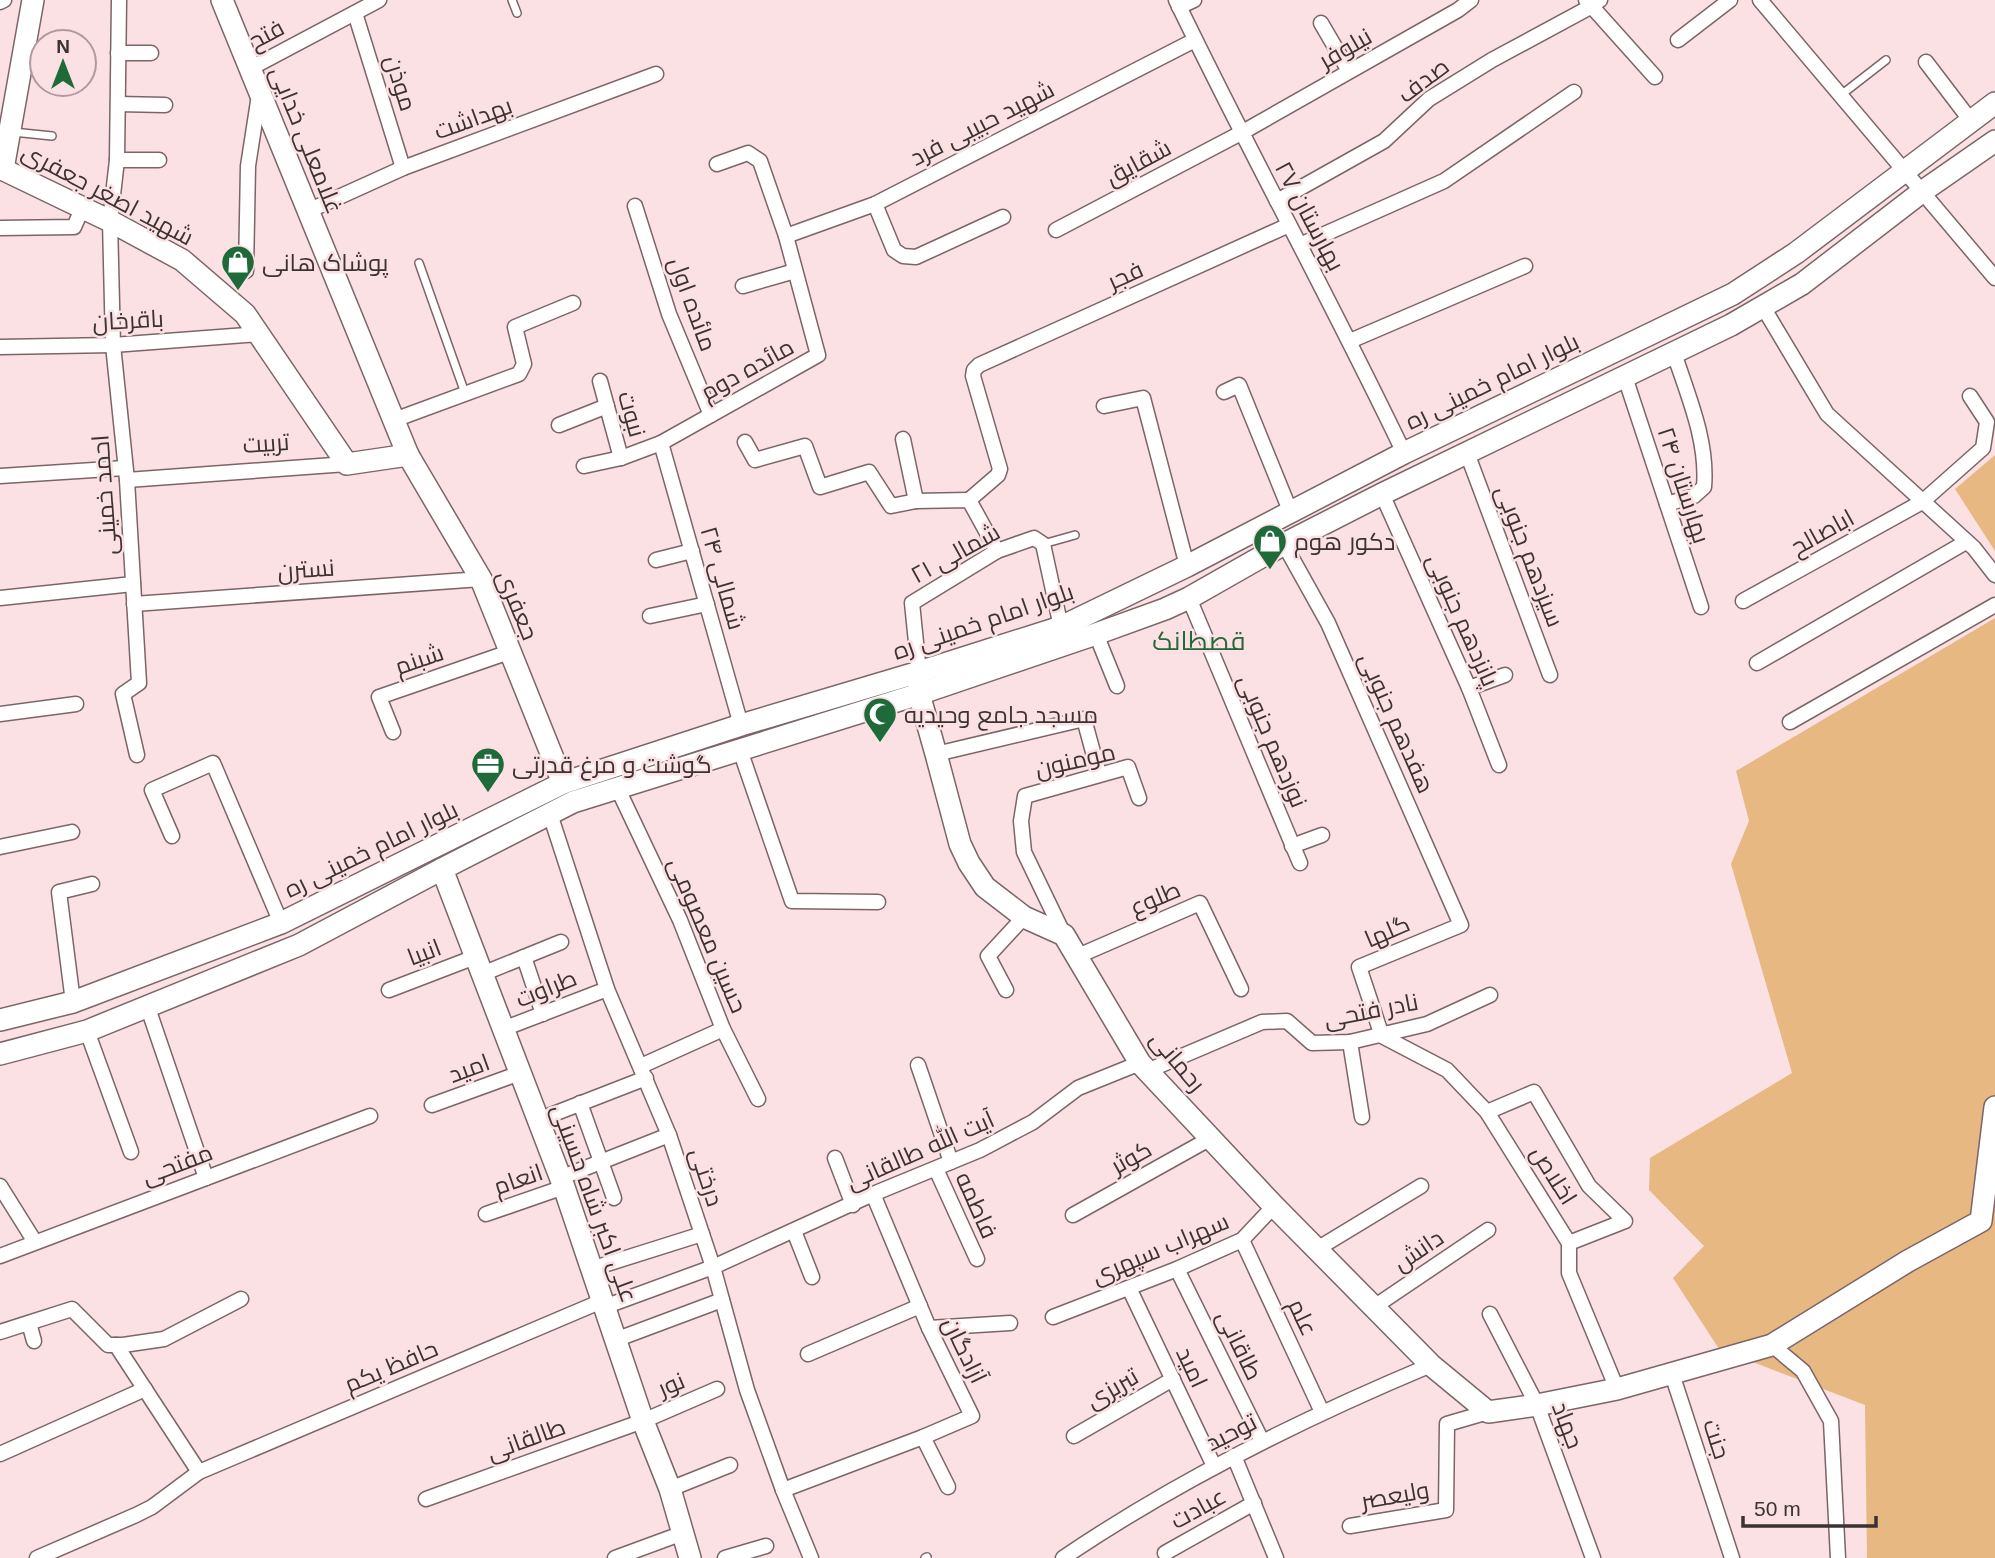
<svg xmlns="http://www.w3.org/2000/svg" width="1995" height="1558" font-family="Arial,Cairo,sans-serif">
<style>
.green{fill:#e8b883}
.lines{fill:none;stroke-linecap:round;stroke-linejoin:round}
.lane-casing{stroke:#7c6567;stroke-width:10}
.street-casing{stroke:#7c6567;stroke-width:17}
.secondary-casing{stroke:#7c6567;stroke-width:24}
.lane{stroke:#fff;stroke-width:7}
.street{stroke:#fff;stroke-width:14}
.secondary{stroke:#fff;stroke-width:21}
.labels{text-anchor:middle;dominant-baseline:central;stroke-width:5;stroke-linejoin:round;paint-order:stroke}
.street-label{font-size:24px;fill:#3d3233;stroke:#fbe1e3}
.poi-label{font-size:24px;fill:#3d3233;stroke:#fbe1e3;text-anchor:start}
.neighbourhood-label{font-size:26px;fill:#246739;stroke:#fbe1e3}
</style>
<rect width="100%" height="100%" fill="#fbe1e3"/>
<g class="green">
<polygon points="1995,455 1995,551 1955,489"/>
<polygon points="1995,618 1995,1558 1867,1558 1865,1405 1719,1349 1673,1278 1704,1246 1649,1190 1650,1158 1792,1073 1731,864 1749,821 1736,771"/>
</g>
<g class="lines">
<g class="lane-casing">
<g id="lane">
<polyline points="512,0 517,13"/>
<polyline points="1841,95 1886,60"/>
<polyline points="13,132 52,136"/>
<polyline points="419,263 465,393"/>
<polyline points="1043,544 1075,535"/>
<polyline points="925,1558 927,1557"/>
</g>
</g>
<g class="street-casing">
<g id="street">
<polyline points="119,0 117,160 110,221 113,345 127,480 139,683 123,694 137,755"/>
<path d="M1176,0C1249,152 1331,300 1404,453"/>
<polyline points="1586,0 1655,77"/>
<polyline points="1760,0 1995,278"/>
<polyline points="0,2 4,0"/>
<polyline points="1179,7 1194,0"/>
<polyline points="355,13 403,168"/>
<polyline points="1321,23 1349,71"/>
<polyline points="1678,40 1730,0"/>
<polyline points="118,53 151,53"/>
<polyline points="1926,62 1971,121"/>
<polyline points="249,69 379,0"/>
<polyline points="118,104 165,105"/>
<polyline points="117,160 159,160"/>
<polyline points="1277,201 1384,141 1429,99 1492,60 1592,6 1600,0"/>
<polyline points="875,204 894,250 903,256 916,257 1003,217"/>
<polyline points="635,206 669,314 711,415"/>
<polyline points="308,211 403,168 656,74"/>
<polyline points="0,228 74,227 82,209"/>
<polyline points="1056,230 1241,133 1458,10 1471,0"/>
<polyline points="786,236 875,204 1195,40"/>
<polyline points="1300,245 1444,181 1574,92"/>
<polyline points="246,271 248,166 259,95"/>
<polyline points="743,286 795,271"/>
<polyline points="1763,307 1827,414 1974,548 1995,575"/>
<polyline points="1350,341 1525,266"/>
<polyline points="0,347 113,345 259,334"/>
<polyline points="1625,377 1701,607"/>
<polyline points="600,381 621,458"/>
<polyline points="1224,392 1239,385 1291,513"/>
<polyline points="1104,406 1143,398 1187,566"/>
<polyline points="394,420 519,374 524,364 515,327 573,303"/>
<polyline points="559,425 607,406"/>
<polyline points="903,439 916,501"/>
<polyline points="745,442 755,460 805,446 820,487 869,472 891,506 916,501 969,500 997,551"/>
<polyline points="661,443 741,725"/>
<polyline points="1467,453 1550,675"/>
<polyline points="584,466 621,458 661,443 818,355 786,236 760,161 748,153 717,164"/>
<polyline points="0,476 125,468"/>
<polyline points="127,480 347,464"/>
<polyline points="1382,494 1469,688 1499,765"/>
<polyline points="969,500 998,475 1000,469 973,376 974,370 979,365 1289,225"/>
<path d="M1667,504L1694,496L1704,487C1708,441 1688,396 1674,353"/>
<polyline points="1284,544 1328,623 1461,925 1359,967 1382,1036 1447,1070 1487,1112 1569,1243 1569,1273 1617,1389"/>
<polyline points="656,560 692,551"/>
<polyline points="0,598 133,584"/>
<polyline points="1189,598 1300,863"/>
<polyline points="1743,601 1922,502 1983,448 1987,422 1970,396"/>
<polyline points="134,604 481,579"/>
<polyline points="650,616 707,604"/>
<polyline points="1096,634 1117,686"/>
<polyline points="1757,663 1966,542"/>
<polyline points="919,672 912,603 997,551 1034,538 1043,544 1061,627"/>
<polyline points="1469,688 1505,675"/>
<polyline points="0,714 76,704"/>
<polyline points="1790,722 1995,605"/>
<polyline points="393,732 379,697 509,652"/>
<polyline points="740,750 792,901 878,902"/>
<polyline points="936,754 1084,719 1099,774"/>
<polyline points="617,787 680,920 723,1029 758,1099"/>
<polyline points="550,814 607,989 669,1135 713,1267 747,1390 783,1490 811,1558"/>
<polyline points="172,836 152,790 213,763 281,923"/>
<polyline points="1292,846 1322,835"/>
<polyline points="0,847 72,832"/>
<polyline points="1064,935 1024,852 1021,821 1025,796 1128,767 1139,798"/>
<polyline points="1078,956 1200,903 1241,989"/>
<polyline points="524,957 543,1014"/>
<polyline points="482,974 561,942"/>
<polyline points="389,990 475,957"/>
<polyline points="1006,990 988,956 1024,917"/>
<polyline points="73,1002 59,892 92,884"/>
<polyline points="148,1008 206,1178"/>
<polyline points="503,1029 607,989"/>
<polyline points="87,1031 131,1152"/>
<polyline points="1350,1042 1362,1117"/>
<polyline points="918,1065 951,1162"/>
<polyline points="641,1066 723,1029"/>
<polyline points="1147,1071 1262,1022 1287,1021 1312,1043 1350,1042 1427,1024 1490,995"/>
<polyline points="580,1103 614,1198"/>
<polyline points="432,1105 520,1073"/>
<polyline points="1487,1112 1534,1092 1589,1186 1625,1221 1569,1243"/>
<polyline points="538,1120 646,1078"/>
<polyline points="835,1158 853,1205"/>
<polyline points="936,1169 977,1259"/>
<polyline points="560,1178 669,1135"/>
<polyline points="0,1186 35,1242"/>
<polyline points="486,1214 564,1187"/>
<polyline points="1073,1215 1211,1138"/>
<polyline points="794,1231 812,1277"/>
<polyline points="1242,1240 1322,1412"/>
<polyline points="1317,1249 1421,1186"/>
<polyline points="0,1256 370,1116"/>
<polyline points="591,1269 702,1234"/>
<polyline points="1177,1269 1262,1441"/>
<polyline points="1129,1288 1214,1466"/>
<polyline points="604,1307 713,1267 873,1194 980,1150 1033,1122 1078,1088 1140,1063"/>
<polyline points="1374,1307 1488,1230"/>
<polyline points="1490,1314 1537,1405 1593,1558"/>
<polyline points="1053,1317 1177,1269 1242,1240 1274,1206"/>
<polyline points="29,1323 34,1341"/>
<polyline points="929,1328 1010,1323"/>
<polyline points="0,1332 72,1309 108,1345 123,1345 164,1339 241,1299"/>
<polyline points="615,1340 722,1300"/>
<polyline points="116,1345 199,1472"/>
<polyline points="1772,1345 1803,1371 1831,1421 1838,1558"/>
<polyline points="808,1354 920,1306"/>
<polyline points="1672,1374 1732,1558"/>
<polyline points="1074,1436 1173,1379"/>
<polyline points="923,1437 948,1487"/>
<polyline points="0,1454 145,1389"/>
<polyline points="1234,1456 1276,1558"/>
<polyline points="670,1489 730,1465"/>
<polyline points="783,1490 923,1437 972,1416 929,1328 873,1194"/>
<polyline points="426,1499 643,1421 717,1389"/>
<polyline points="1350,1526 1446,1510 1447,1424 1488,1412"/>
<polyline points="1165,1553 1254,1503"/>
<polyline points="37,1558 136,1515 152,1507 199,1472 602,1301"/>
<polyline points="615,1558 683,1533"/>
<polyline points="725,1558 766,1546"/>
<path d="M1063,1558C1178,1480 1302,1419 1431,1365"/>
</g>
</g>
<g class="secondary-casing">
<g id="secondary">
<polyline points="222,0 408,455 481,579 563,783"/>
<polyline points="0,168 110,221 182,260 245,314 347,464 408,455"/>
<polyline points="3,169 33,0"/>
<polyline points="919,681 919,694 936,754 960,844 969,863 985,887 1024,917 1064,935 1140,1063 1274,1206 1431,1365 1488,1412 1537,1405 1617,1389 1772,1345 1908,1261 1981,1221 1995,1107"/>
<polyline points="442,869 564,1187 643,1421 670,1489 690,1558"/>
<polyline points="0,1020 73,1002 281,923 563,783 741,725 919,672 1061,627 1187,566 1404,453 1733,294 1796,253 1995,103"/>
<polyline points="0,1054 87,1031 299,945 442,869 573,802 919,694 1096,634 1165,609 1189,598 1284,544 1382,494 1731,325 1802,284 1923,191 1995,141"/>
</g>
</g>
<use href="#lane" class="lane"/>
<use href="#street" class="street"/>
<use href="#secondary" class="secondary"/>
</g>
<defs>
<g id="shop-pin" transform="scale(1.75)"><path d="M0 17L-7.5 6A9.5 9.5 0 1 1 7.5 6Z" fill="#1e6a38" stroke="#fbe1e3"/><path d="M-5-2.5h2.3a2.7 3.5 0 0 1 5.4 0H5L5.5 6h-11ZM-1.5-2.5h3a1.5 2.3 0 0 0-3 0Z" fill="#fff"/></g>
<g id="mosque-pin" transform="scale(1.75)"><path d="M0 17L-7.5 6A9.5 9.5 0 1 1 7.5 6Z" fill="#1e6a38" stroke="#fbe1e3"/><path d="M3.5-4.9A6 6 0 1 0 3.5 4.9A5 5 0 1 1 3.5-4.9Z" fill="#fff"/></g>
<g id="office-pin" transform="scale(1.75)"><path d="M0 17L-7.5 6A9.5 9.5 0 1 1 7.5 6Z" fill="#1e6a38" stroke="#fbe1e3"/><path d="M-6-3h4V-5.5h4V-3h4V5H-6ZM-1-4.5V-3h2v-1.5ZM-6 0V1H6V0Z" fill="#fff"/></g>
</defs>
<g fill-rule="evenodd">
<use href="#shop-pin" x="238" y="262"/>
<use href="#shop-pin" x="1270" y="541"/>
<use href="#mosque-pin" x="880" y="714"/>
<use href="#office-pin" x="488" y="764"/>
</g>
<g class="labels">
<g class="street-label">
<text transform="translate(266 34) rotate(-28)">فتح</text>
<text transform="translate(1345 48) rotate(-30)">نیلوفر</text>
<text transform="translate(1423 80) rotate(-37)">صدف</text>
<text transform="translate(401 83) rotate(73)">موذن</text>
<text transform="translate(473 118) rotate(-20)">بهداشت</text>
<text transform="translate(982 123) rotate(-27)">شهید حبیبی فرد</text>
<text transform="translate(307 140) rotate(68)">غلامعلی خدایی</text>
<text transform="translate(1138 162) rotate(-28)">شقایق</text>
<text transform="translate(108 194) rotate(28)">شهید اصغر جعفری</text>
<text transform="translate(1310 216) rotate(62)">بهارستان ۲۷</text>
<text transform="translate(1125 275) rotate(-24)">فجر</text>
<text transform="translate(693 304) rotate(70)">مائده اول</text>
<text transform="translate(128 320) rotate(-3)">باقرخان</text>
<text transform="translate(747 369) rotate(-29)">مائده دوم</text>
<text transform="translate(1492 381) rotate(-26)">بلوار امام خمینی ره</text>
<text transform="translate(632 414) rotate(74)">نبوت</text>
<text transform="translate(266 443) rotate(-4)">تربیت</text>
<text transform="translate(1684 485) rotate(72)">بهارستان ۲۴</text>
<text transform="translate(104 495) rotate(-94)">احمد خمینی</text>
<text transform="translate(1822 532) rotate(-29)">اباصالح</text>
<text transform="translate(955 553) rotate(-29)">۲۱ شمالی</text>
<text transform="translate(1530 556) rotate(69)">سیزدهم جنوبی</text>
<text transform="translate(306 569) rotate(-4)">نسترن</text>
<text transform="translate(723 578) rotate(74)">۲۴ شمالی</text>
<text transform="translate(518 605) rotate(68)">جعفری</text>
<text transform="translate(1463 620) rotate(66)">پانزدهم جنوبی</text>
<text transform="translate(983 621) rotate(-19)">بلوار امام خمینی ره</text>
<text transform="translate(419 659) rotate(-19)">شبنم</text>
<text transform="translate(1397 723) rotate(66)">هفدهم جنوبی</text>
<text transform="translate(1273 741) rotate(67)">نوزدهم جنوبی</text>
<text transform="translate(1075 760) rotate(-13)">مومنون</text>
<text transform="translate(371 849) rotate(-26)">بلوار امام خمینی ره</text>
<text transform="translate(1155 898) rotate(-23)">طلوع</text>
<text transform="translate(1387 931) rotate(-23)">گلها</text>
<text transform="translate(708 935) rotate(67)">حسین معصومی</text>
<text transform="translate(424 952) rotate(-21)">انبیا</text>
<text transform="translate(546 988) rotate(-22)">طراوت</text>
<text transform="translate(1371 1010) rotate(-11)">نادر فتحی</text>
<text transform="translate(1178 1061) rotate(50)">رحمانی</text>
<text transform="translate(469 1068) rotate(-20)">امید</text>
<text transform="translate(920 1150) rotate(-24)">آیت الله طالقانی</text>
<text transform="translate(1131 1157) rotate(-29)">کوثر</text>
<text transform="translate(177 1164) rotate(-21)">مفتحی</text>
<text transform="translate(1554 1175) rotate(58)">اخلاص</text>
<text transform="translate(707 1177) rotate(72)">درختی</text>
<text transform="translate(518 1179) rotate(-19)">انعام</text>
<text transform="translate(595 1203) rotate(70)">علی اکبر شاه حسینی</text>
<text transform="translate(977 1205) rotate(66)">فاطمه</text>
<text transform="translate(1160 1248) rotate(-23)">سهراب سپهری</text>
<text transform="translate(1418 1250) rotate(-34)">دانش</text>
<text transform="translate(1303 1317) rotate(65)">علم</text>
<text transform="translate(1240 1345) rotate(64)">طاقانی</text>
<text transform="translate(965 1350) rotate(64)">آزادگان</text>
<text transform="translate(391 1366) rotate(-23)">حافظ یکم</text>
<text transform="translate(1192 1367) rotate(65)">امید</text>
<text transform="translate(671 1384) rotate(-23)">نور</text>
<text transform="translate(1112 1388) rotate(-30)">تبریزی</text>
<text transform="translate(1568 1425) rotate(69)">جهاد</text>
<text transform="translate(1231 1432) rotate(-27)">توحید</text>
<text transform="translate(526 1439) rotate(-20)">طالقانی</text>
<text transform="translate(1717 1439) rotate(72)">جنت</text>
<text transform="translate(1395 1495) rotate(-10)">ولیعصر</text>
<text transform="translate(1198 1508) rotate(-29)">عبادت</text>
</g>
<g class="poi-label">
<text x="262" y="262">پوشاک هانی</text>
<text x="1294" y="541">دکور هوم</text>
<text x="904" y="714">مسجد جامع وحیدیه</text>
<text x="512" y="764">گوشت و مرغ قدرتی</text>
</g>
<g class="neighbourhood-label">
<text x="1199" y="641">قصطانک</text>
</g>
</g>
<g transform="translate(63 63)"><circle r="33" fill="#fbe1e3" stroke="#af9b9d" stroke-width="2"/>
<path d="M0-5L12 26L0 18L-12 26Z" fill="#1e6a38"/>
<text y="-10" font-size="19" font-weight="bold" text-anchor="middle" fill="#3d3233">N</text>
</g>
<path d="M1743 1516v10h133v-10" fill="none" stroke="#3d3233" stroke-width="3.5"/>
<text x="1754" y="1516" font-size="21" fill="#3d3233" stroke="#fbe1e3" stroke-width="5" paint-order="stroke">50 m</text>
</svg>
